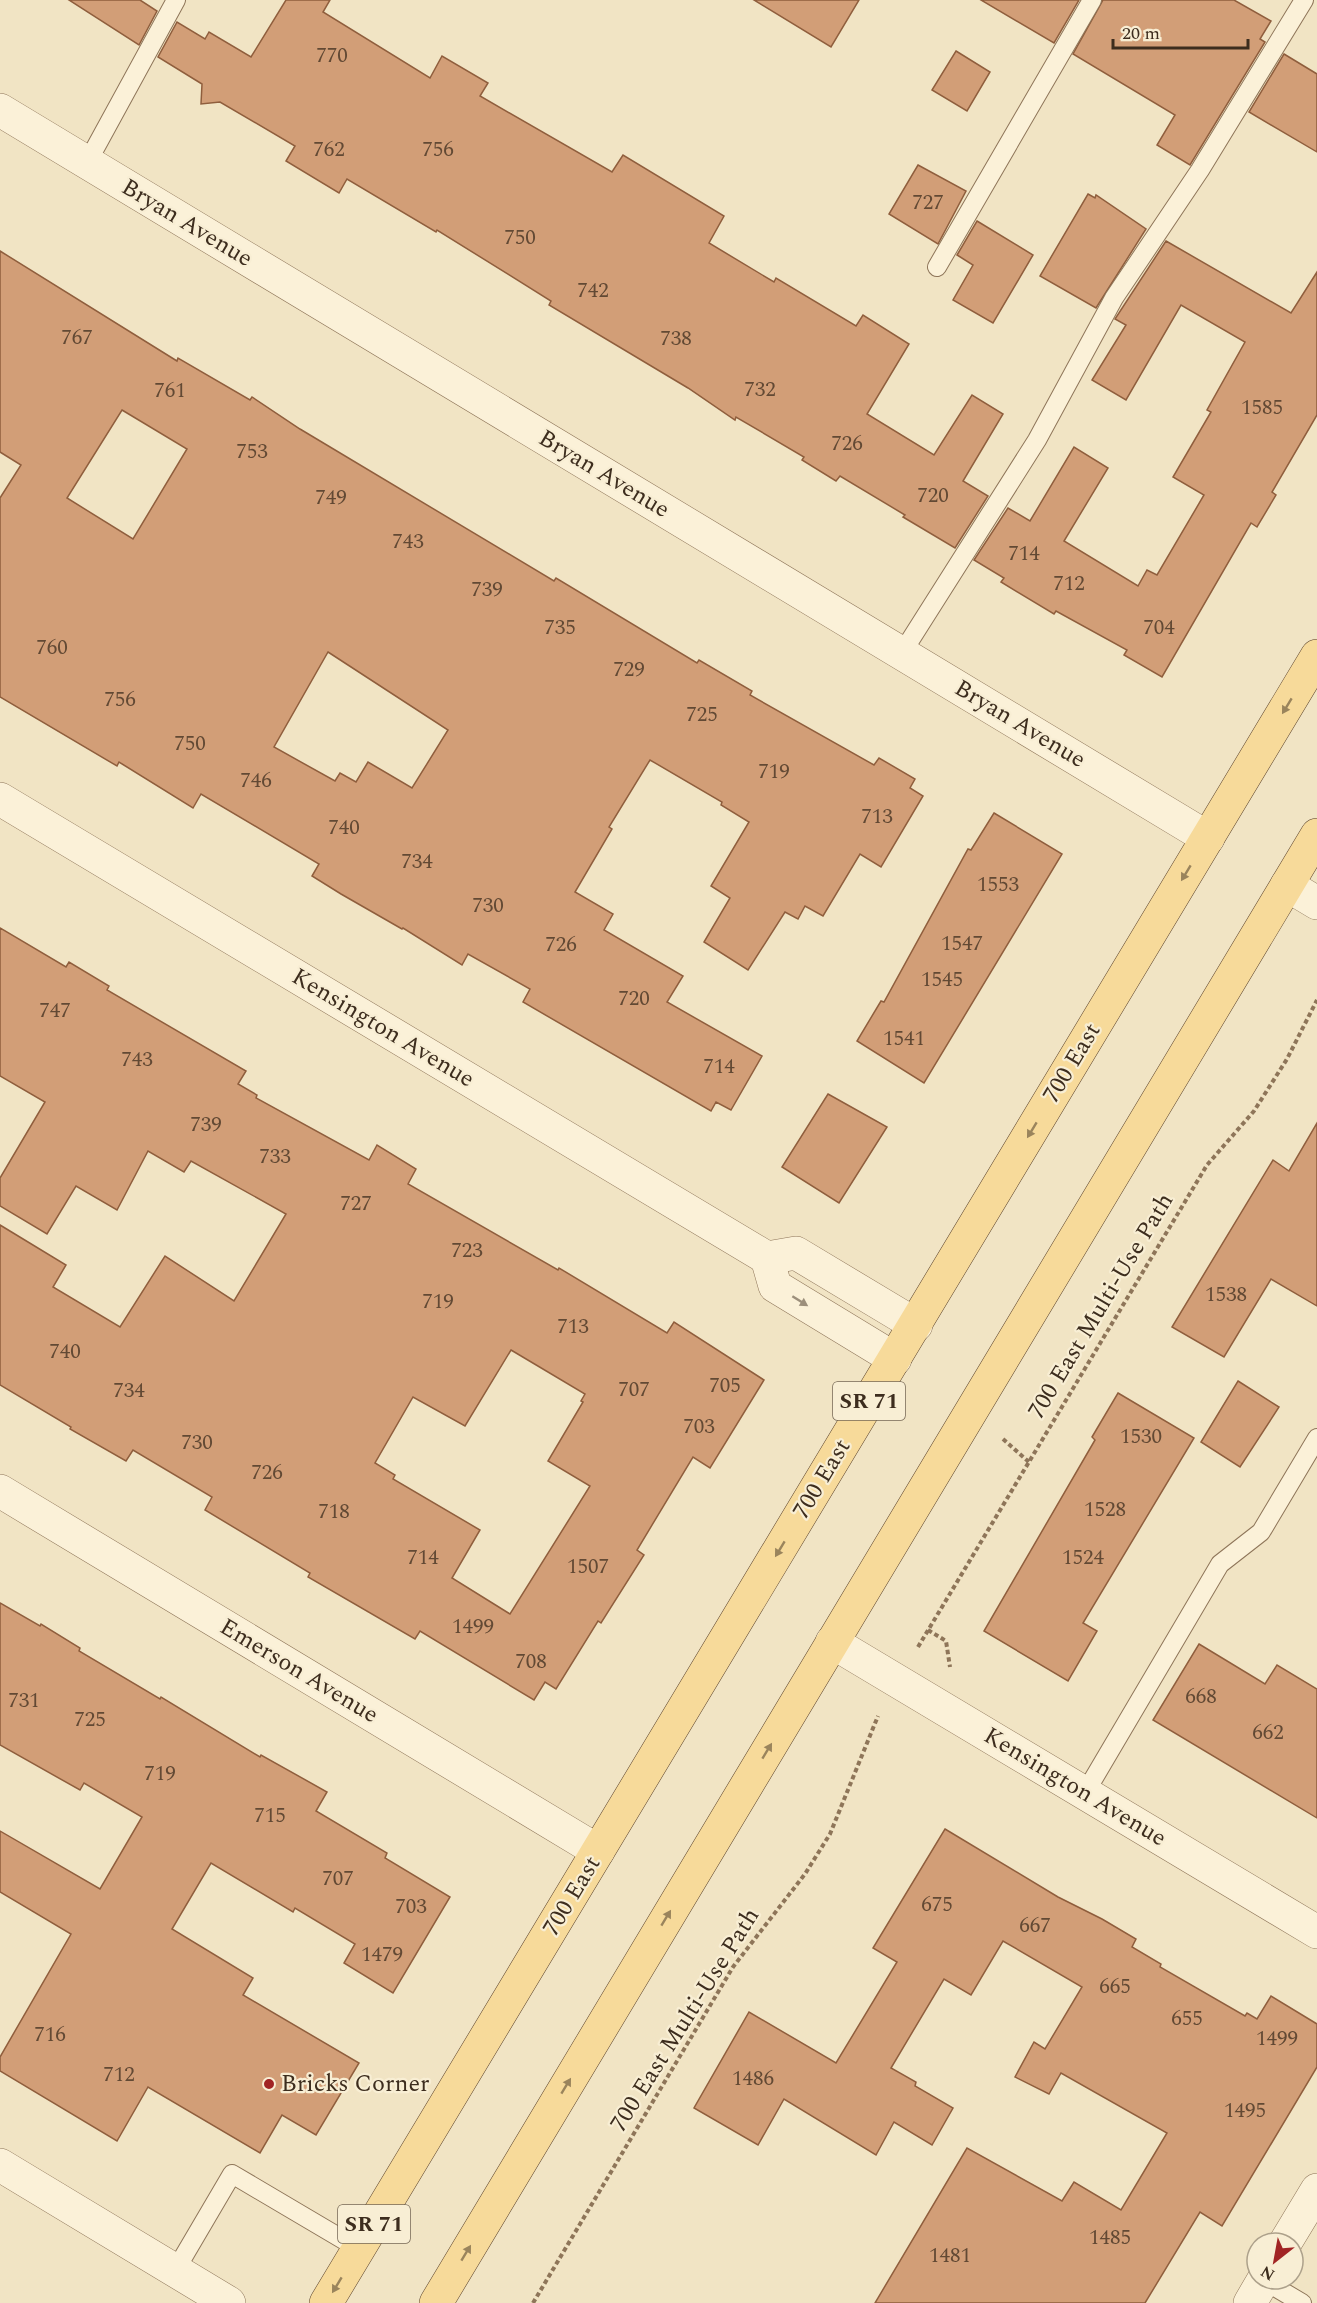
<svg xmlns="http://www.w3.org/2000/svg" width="1317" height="2303" font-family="Spectral,serif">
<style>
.building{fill:#d29e77;stroke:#8f5e3d;stroke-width:1.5;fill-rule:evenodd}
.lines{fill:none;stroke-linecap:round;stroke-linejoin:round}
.lane-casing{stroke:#8e7559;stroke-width:20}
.street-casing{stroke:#8e7559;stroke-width:34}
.primary-casing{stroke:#5b432d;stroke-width:34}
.path{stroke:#8e7559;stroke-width:4;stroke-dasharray:4.5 3;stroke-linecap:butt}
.lane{stroke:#fbf1d8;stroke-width:18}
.street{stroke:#fbf1d8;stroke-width:33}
.primary{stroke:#f7da9a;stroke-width:33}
.oneway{fill:#9a845c}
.oneway2{fill:#9c8f7b}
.poi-dot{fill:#a12424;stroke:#f8eed4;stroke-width:2}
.labels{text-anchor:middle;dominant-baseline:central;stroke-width:4.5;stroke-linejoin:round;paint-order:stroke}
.number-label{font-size:21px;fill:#624934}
.shield{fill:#f8eed4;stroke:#756755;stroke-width:1.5}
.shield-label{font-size:22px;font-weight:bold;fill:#3d2d1e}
.street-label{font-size:24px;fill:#3d2d1e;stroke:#f8eed4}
.poi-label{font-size:24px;fill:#3d2d1e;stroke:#f8eed4;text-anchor:start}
</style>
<rect width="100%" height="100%" fill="#f1e4c4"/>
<g class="building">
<polygon points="69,0 140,0 157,11 139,45"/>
<polygon points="286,0 330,0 323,12 430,78 442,56 488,83 480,96 612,172 623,155 724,216 709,243 774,282 776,278 856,326 863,315 909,344 867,414 934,455 972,395 1003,414 963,481 988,496 955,548 903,517 905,515 840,476 836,481 802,460 804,457 736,417 735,420 688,388 549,305 551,301 437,230 436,232 347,179 339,193 286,161 295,146 220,102 201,104 202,84 158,57 177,22 205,39 209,32 251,57"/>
<polygon points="754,0 859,0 831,47"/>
<polygon points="981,0 1079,0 1054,43"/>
<polygon points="1103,0 1234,0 1271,21 1260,39 1265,42 1190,165 1157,145 1175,115 1073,54"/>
<polygon points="956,51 990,72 967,111 932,90"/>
<polygon points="1284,54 1317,74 1317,152 1249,112"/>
<polygon points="918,165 966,191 938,244 889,214"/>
<polygon points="1088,194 1095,198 1096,195 1146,229 1096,308 1040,276"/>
<polygon points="977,221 1033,255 993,323 953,300 973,265 957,255"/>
<polygon points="1166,241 1291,313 1317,272 1317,415 1272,492 1276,495 1257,527 1251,523 1162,677 1124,655 1127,650 1056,611 1054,614 1001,582 1004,578 974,560 1008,508 1030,521 1074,447 1108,468 1064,541 1138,586 1147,570 1157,575 1204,495 1173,477 1211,412 1207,410 1245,342 1181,305 1126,400 1092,380 1126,325 1115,319"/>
<path d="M0,251L177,361L178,358L250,400L252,397L300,429L554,581L556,578L697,663L699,660L752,691L750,695L874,765L879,758L915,779L910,788L923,796L881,867L860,854L823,916L805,906L798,919L785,912L748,970L704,942L730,898L711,886L749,822L721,805L722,802L650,760L609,827L612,829L575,892L613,914L604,930L683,976L667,1002L762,1056L731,1110L716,1102L711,1111L523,1002L530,989L468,954L462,965L403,928L402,929L341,894L312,876L319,864L201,794L193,808L119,762L117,766L0,697V498L21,465L0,452ZM122,410L187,449L133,539L67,498ZM328,652L448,730L412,788L368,762L356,782L340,773L335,781L274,747Z"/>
<polygon points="994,813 1062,854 924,1083 857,1041 881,1001 884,1002 968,849 971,850"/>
<path d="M0,928L66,967L69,962L109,986L107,990L246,1071L238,1084L257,1095L256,1098L369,1160L377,1145L416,1169L408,1184L558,1270L559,1268L667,1333L674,1322L764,1380L710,1468L693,1457L637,1550L644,1555L601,1623L598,1621L556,1689L545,1682L534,1700L420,1631L415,1639L308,1577L310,1573L205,1510L212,1497L133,1450L126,1461L70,1429L71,1427L0,1385V1225L66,1265L53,1287L120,1327L165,1256L234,1301L286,1214L191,1161L184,1172L148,1151L117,1210L76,1186L47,1234L0,1206V1178L45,1102L0,1076ZM511,1350L585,1394L581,1401L583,1402L548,1461L590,1486L510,1614L452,1578L480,1530L393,1479L395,1475L375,1463L413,1397L465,1426Z"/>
<polygon points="828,1094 887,1127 839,1203 782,1167"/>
<polygon points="1317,1123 1317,1306 1271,1279 1224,1357 1172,1327 1273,1160 1289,1171"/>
<polygon points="1238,1381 1279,1407 1240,1467 1201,1442"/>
<polygon points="1118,1393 1194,1438 1083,1623 1097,1631 1068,1681 984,1631 1095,1440 1092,1437"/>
<polygon points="0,1603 40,1626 41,1624 80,1648 79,1651 160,1699 161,1697 260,1757 261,1755 327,1792 316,1811 387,1853 385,1858 450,1897 393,1993 344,1963 355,1944 295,1908 293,1912 211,1863 172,1929 253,1978 243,1995 359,2063 316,2135 282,2115 260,2153 148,2087 117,2141 0,2071 0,2057 71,1934 0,1892 0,1831 100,1889 142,1817 84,1783 80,1790 0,1745"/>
<polygon points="1199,1644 1265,1684 1277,1665 1317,1689 1317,1818 1153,1720"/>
<polygon points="945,1829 1058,1897 1102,1919 1136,1939 1132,1947 1161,1964 1160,1967 1245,2016 1247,2013 1257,2019 1271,1996 1317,2024 1317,2067 1222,2226 1200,2212 1145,2303 875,2303 967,2148 1062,2201 1074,2182 1121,2210 1167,2133 1061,2073 1049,2094 1015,2077 1034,2042 1045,2049 1082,1987 1003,1941 971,1995 944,1979 891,2068 916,2082 915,2086 953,2108 932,2145 894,2122 876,2155 784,2099 758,2145 694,2108 749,2012 836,2063 897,1962 873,1948"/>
</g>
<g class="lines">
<g class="lane-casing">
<g id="lane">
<polyline points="87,163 176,0"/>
<polyline points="937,267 1092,0"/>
<polyline points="902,653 1037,440 1114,298 1200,170 1304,0"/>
<polyline points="1085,1793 1220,1564 1261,1532 1317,1438"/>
<polyline points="175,2271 232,2174 359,2249"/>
<polyline points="1263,2280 1302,2303"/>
</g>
</g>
<g class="street-casing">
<g id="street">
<polyline points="0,110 1208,838"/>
<polyline points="0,799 767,1258 796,1253 916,1325"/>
<polyline points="1287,885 1317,903"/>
<polyline points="767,1258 775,1286 895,1359"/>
<polyline points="0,1491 598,1851"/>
<polyline points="832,1642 1317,1932"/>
<polyline points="0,2165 229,2303"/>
<polyline points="1285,2243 1317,2190"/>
<polyline points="1250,2303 1264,2279"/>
</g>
</g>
<g class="primary-casing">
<g id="primary">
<polyline points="326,2303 1317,656"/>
<polyline points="436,2303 1317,835"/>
</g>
</g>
<g class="path">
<polyline points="1003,1439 1029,1462"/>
<polyline points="928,1630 946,1641 950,1667"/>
<polyline points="918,1647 1207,1165 1254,1111 1287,1059 1317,1000"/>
<polyline points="533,2303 733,1967 805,1874 830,1834 878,1716"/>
</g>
<use href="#lane" class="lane"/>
<use href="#street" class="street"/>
<use href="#primary" class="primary"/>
</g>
<defs><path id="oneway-solid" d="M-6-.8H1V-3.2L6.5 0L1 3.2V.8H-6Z" transform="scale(1.5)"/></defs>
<g class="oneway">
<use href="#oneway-solid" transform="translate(1287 706) rotate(121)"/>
<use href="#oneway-solid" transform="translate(1186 873) rotate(121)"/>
<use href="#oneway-solid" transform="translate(1032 1130) rotate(121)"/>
<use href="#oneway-solid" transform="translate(780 1549) rotate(121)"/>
<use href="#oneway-solid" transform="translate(767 1751) rotate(-59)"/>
<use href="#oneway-solid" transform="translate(666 1918) rotate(-59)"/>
<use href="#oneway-solid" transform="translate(566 2086) rotate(-59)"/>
<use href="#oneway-solid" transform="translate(466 2253) rotate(-59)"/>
<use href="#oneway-solid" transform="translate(337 2285) rotate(121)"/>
</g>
<use class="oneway2" href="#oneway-solid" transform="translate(800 1301) rotate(32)"/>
<circle class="poi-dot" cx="269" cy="2084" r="6"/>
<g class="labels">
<g class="number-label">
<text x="332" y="56">770</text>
<text x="329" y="150">762</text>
<text x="438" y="150">756</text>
<text x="928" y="203">727</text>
<text x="520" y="238">750</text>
<text x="593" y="291">742</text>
<text x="77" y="338">767</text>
<text x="676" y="339">738</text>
<text x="760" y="390">732</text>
<text x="170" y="391">761</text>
<text x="1262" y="408">1585</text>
<text x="847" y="444">726</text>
<text x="252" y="452">753</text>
<text x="933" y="496">720</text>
<text x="331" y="498">749</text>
<text x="408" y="542">743</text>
<text x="1024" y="554">714</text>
<text x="1069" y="584">712</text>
<text x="487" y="590">739</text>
<text x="560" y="628">735</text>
<text x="1159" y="628">704</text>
<text x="52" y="648">760</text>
<text x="629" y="670">729</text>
<text x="120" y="700">756</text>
<text x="702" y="715">725</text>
<text x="190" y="744">750</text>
<text x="774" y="772">719</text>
<text x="256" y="781">746</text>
<text x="877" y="817">713</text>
<text x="344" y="828">740</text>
<text x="417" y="862">734</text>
<text x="998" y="885">1553</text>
<text x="488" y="906">730</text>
<text x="962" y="944">1547</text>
<text x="561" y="945">726</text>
<text x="942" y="980">1545</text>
<text x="634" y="999">720</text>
<text x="55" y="1011">747</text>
<text x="904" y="1039">1541</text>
<text x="137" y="1060">743</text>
<text x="719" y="1067">714</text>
<text x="206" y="1125">739</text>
<text x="275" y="1157">733</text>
<text x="356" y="1204">727</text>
<text x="467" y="1251">723</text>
<text x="1226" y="1295">1538</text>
<text x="438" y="1302">719</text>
<text x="573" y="1327">713</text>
<text x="65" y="1352">740</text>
<text x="725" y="1386">705</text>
<text x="634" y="1390">707</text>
<text x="129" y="1391">734</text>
<text x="699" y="1427">703</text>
<text x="1141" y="1437">1530</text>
<text x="197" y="1443">730</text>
<text x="267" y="1473">726</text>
<text x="1105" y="1510">1528</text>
<text x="334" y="1512">718</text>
<text x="423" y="1558">714</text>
<text x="1083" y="1558">1524</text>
<text x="588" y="1567">1507</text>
<text x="473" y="1627">1499</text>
<text x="531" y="1662">708</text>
<text x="1201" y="1697">668</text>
<text x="24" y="1701">731</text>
<text x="90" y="1720">725</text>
<text x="1268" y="1733">662</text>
<text x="160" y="1774">719</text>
<text x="270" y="1816">715</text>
<text x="338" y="1879">707</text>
<text x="937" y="1905">675</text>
<text x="411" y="1907">703</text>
<text x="1035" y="1926">667</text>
<text x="382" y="1955">1479</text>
<text x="1115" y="1987">665</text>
<text x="1187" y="2019">655</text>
<text x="50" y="2035">716</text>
<text x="1277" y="2039">1499</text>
<text x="119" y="2075">712</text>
<text x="753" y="2079">1486</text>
<text x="1245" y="2111">1495</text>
<text x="1110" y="2238">1485</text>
<text x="950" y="2256">1481</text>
</g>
<g class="shield">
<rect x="833" y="1382" width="72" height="38" rx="4.5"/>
<rect x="338" y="2205" width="72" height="38" rx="4.5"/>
</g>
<g class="shield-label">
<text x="869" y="1401">SR 71</text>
<text x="374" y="2224">SR 71</text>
</g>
<g class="street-label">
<text transform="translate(187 223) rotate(31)">Bryan Avenue</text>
<text transform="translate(604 474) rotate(31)">Bryan Avenue</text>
<text transform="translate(1020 724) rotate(31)">Bryan Avenue</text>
<text transform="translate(383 1028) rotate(31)">Kensington Avenue</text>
<text transform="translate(1072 1063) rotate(-59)">700 East</text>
<text transform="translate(1101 1306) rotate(-59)">700 East Multi-Use Path</text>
<text transform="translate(822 1479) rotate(-59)">700 East</text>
<text transform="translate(299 1671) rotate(31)">Emerson Avenue</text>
<text transform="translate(1075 1787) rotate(31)">Kensington Avenue</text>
<text transform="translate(572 1896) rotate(-59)">700 East</text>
<text transform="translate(685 2020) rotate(-58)">700 East Multi-Use Path</text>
</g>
<g class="poi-label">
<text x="281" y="2084">Bricks Corner</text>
</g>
</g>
<g transform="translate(1275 2261) rotate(211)"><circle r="28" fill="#f8eed4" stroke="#ada18b" stroke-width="1.5"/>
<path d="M0-4.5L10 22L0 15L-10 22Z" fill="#a12424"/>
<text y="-9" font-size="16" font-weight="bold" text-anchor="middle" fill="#3d2d1e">N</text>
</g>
<path d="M1113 39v9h135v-9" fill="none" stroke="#3d2d1e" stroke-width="3"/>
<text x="1122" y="39" font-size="18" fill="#3d2d1e" stroke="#f8eed4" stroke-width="4.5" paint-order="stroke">20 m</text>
</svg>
